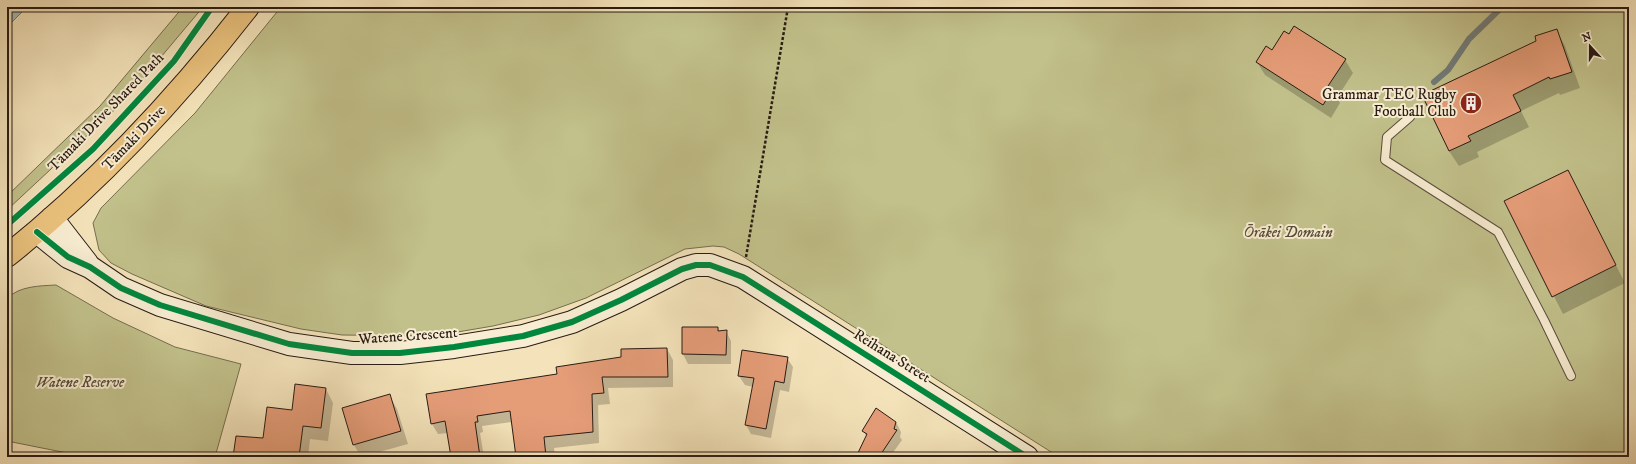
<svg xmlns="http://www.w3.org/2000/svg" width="1636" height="464" font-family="'IM FELL DW Pica',serif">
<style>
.green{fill:#c2c18b;stroke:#756e50}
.water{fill:#a1bbbb;stroke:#717b78}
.shadow{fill:#0003}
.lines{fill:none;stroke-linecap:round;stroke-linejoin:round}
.stream{stroke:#717b78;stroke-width:6}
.building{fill:#e59d78;stroke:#281b14}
.lane-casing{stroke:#5b4d3e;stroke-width:10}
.secondary-casing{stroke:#281b14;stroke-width:24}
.primary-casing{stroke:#281b14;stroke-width:24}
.path{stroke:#281b14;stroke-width:2.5;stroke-dasharray:3 2;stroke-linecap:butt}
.lane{stroke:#f8edd2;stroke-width:8}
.secondary{stroke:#f8edd2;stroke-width:22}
.primary{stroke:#eac27d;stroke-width:22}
.cycleway-casing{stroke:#f8edd2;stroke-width:8}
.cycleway{stroke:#00873e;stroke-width:6}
.labels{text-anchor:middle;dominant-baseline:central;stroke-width:4;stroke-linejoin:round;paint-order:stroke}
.poi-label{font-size:15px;fill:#281b14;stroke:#f8edd2;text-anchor:end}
.street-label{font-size:15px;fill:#281b14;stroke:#f8edd2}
.park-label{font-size:15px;font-style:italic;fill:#564d38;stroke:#f8edd2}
</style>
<rect width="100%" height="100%" fill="#f4e3ba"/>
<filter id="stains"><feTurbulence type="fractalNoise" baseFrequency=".005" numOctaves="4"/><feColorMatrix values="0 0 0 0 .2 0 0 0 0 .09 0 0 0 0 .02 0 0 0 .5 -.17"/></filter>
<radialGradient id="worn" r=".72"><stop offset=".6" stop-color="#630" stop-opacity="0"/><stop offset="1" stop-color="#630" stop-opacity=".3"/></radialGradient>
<g class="green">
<polygon points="183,7 203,7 124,101 7,210 7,196 100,106"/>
<polygon points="281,7 1629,7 1629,457 1059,457 739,254 724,247 713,246 685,249 586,298 539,315 493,326 434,336 342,335 301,329 206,306 132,274 111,263 99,250 93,223 101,208 195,113"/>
<path d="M56,285L113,318L175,347L241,364L215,457H87L7,441V298C21,286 38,286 56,285Z"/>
</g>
<polygon class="water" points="7,7 27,7 7,27"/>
<g class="shadow">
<polygon points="1556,30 1565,46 1580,88 1560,95 1559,93 1521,111 1529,127 1477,152 1479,157 1459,166 1449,151 1537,41"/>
<polygon points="1272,51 1345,60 1353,73 1337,98 1340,103 1331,118 1265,75 1257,62"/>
<polygon points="1568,171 1625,283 1563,314 1506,202"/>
<polygon points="683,328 718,328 720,332 726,331 731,341 731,364 688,364 683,354"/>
<polygon points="667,349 673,360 673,387 608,388 610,404 598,405 599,443 554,448 555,457 517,457 512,422 482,426 483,432 480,433 484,457 452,457 448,433 438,434 432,424 558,375 622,358"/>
<polygon points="787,358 793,367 789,392 780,390 771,438 751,434 746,425 753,387 745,385 739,376"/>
<polygon points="326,389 333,403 328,441 310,439 308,457 234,457 264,439 293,411"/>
<polygon points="389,395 397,409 408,444 361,457 354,445"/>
<polygon points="896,422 901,432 900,437 902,440 892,454 896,457 857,457 867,437 863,431"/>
<polygon points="835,452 845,457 833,457"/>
</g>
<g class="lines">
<polyline class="stream" points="1434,82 1448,70 1469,39 1502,7"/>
</g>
<g class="building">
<polygon points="1294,26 1346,59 1328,86 1333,89 1323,105 1256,62 1266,46 1272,50 1284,31 1289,34"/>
<polygon points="1557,29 1572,72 1550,79 1549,77 1513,95 1521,111 1468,136 1471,141 1449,151 1422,95 1536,41 1535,36"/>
<polygon points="1568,170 1616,265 1552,297 1504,201"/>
<polygon points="682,327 718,327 718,331 727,330 726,355 682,354"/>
<polygon points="667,348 668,377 602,377 604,393 592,394 593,432 544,437 546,457 516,457 510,411 477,416 478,422 475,422 480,457 451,457 445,421 431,424 426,394 557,374 556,367 621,357 621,349"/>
<polygon points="742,350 788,357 784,383 775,381 766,429 745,425 754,378 738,376"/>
<polygon points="295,384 326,388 321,428 303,426 299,457 233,457 236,436 263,438 267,407 292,410"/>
<polygon points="390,394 401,431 353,445 342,408"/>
<polygon points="876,408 896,422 894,429 897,430 879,457 856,457 867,434 862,431"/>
</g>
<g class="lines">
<g class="lane-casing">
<polyline id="lane" points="1410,117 1387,137 1385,160 1498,232 1544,320 1571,376"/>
</g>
<g class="secondary-casing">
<g id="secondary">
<polyline points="52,218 87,263"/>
<polyline points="37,232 68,257 90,267 121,288 160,305 289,344 352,353 400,353 454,347 523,336 572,322 621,300 682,269 696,265 710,265 743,277 1027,457"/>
</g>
</g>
<g class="primary-casing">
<path id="primary" d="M7,256C97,184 177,98 248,7"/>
</g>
<polyline class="path" points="746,257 788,7"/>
<use href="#lane" class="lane"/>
<use href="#secondary" class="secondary"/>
<use href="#primary" class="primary"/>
<g class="cycleway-casing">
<g id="cycleway">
<polyline points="7,225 93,149 174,61 212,7"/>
<polyline points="37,232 68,257 90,267 121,288 160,305 289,344 352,353 400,353 454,347 523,336 572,322 621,300 682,269 696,265 710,265 743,277 1027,457"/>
</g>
</g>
<use href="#cycleway" class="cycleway"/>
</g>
<defs>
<g id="building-disc" transform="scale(1.15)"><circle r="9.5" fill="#8f2418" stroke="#f8edd2"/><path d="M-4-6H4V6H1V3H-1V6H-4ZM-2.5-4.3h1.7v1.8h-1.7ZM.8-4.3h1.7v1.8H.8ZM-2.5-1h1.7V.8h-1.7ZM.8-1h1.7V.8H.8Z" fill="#fff"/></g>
</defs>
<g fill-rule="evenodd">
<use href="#building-disc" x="1471" y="103"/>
</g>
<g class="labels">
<g class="poi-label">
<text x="1456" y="94">Grammar TEC Rugby<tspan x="1456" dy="17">Football Club</tspan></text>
</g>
<g class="street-label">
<text transform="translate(106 112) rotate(-46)">Tāmaki Drive Shared Path</text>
<text transform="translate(134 138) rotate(-46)">Tāmaki Drive</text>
<text transform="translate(408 336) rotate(-4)">Watene Crescent</text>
<text transform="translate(892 356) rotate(32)">Reihana Street</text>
</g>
<g class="park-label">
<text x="1288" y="232">Ōrākei Domain</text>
<text x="80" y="382">Watene Reserve</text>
</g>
</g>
<rect width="1636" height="464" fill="none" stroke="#f4e3ba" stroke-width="24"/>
<rect x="8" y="8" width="1620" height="448" fill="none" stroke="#281b14" stroke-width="2"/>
<rect x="12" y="12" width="1612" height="440" fill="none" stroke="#281b14"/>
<g transform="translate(1590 46) rotate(339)" stroke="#f8edd2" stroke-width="3" paint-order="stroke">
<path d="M0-3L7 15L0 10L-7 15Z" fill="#281b14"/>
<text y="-6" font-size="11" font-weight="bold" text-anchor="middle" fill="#281b14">N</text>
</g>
<rect width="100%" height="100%" filter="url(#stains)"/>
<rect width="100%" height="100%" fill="url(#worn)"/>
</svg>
